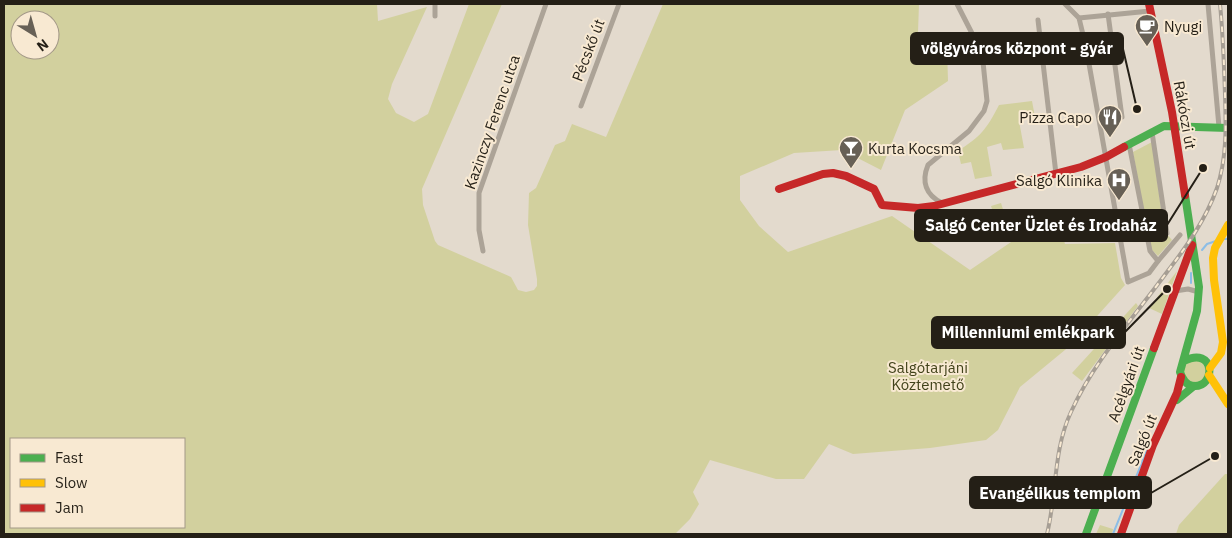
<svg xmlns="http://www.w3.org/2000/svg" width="1232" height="538" font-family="'IBM Plex Sans',sans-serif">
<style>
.green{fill:#d2d09e;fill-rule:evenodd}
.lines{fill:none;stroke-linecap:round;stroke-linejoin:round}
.stream{stroke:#8cbde6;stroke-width:2}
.street{stroke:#aca397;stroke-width:5}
.fast{stroke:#4caf50;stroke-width:8}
.slow{stroke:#ffc107;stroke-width:8}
.jam{stroke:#c62828;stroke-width:8}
.rail-casing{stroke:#a69e94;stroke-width:4}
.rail{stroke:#f8e9d2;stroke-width:2;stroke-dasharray:5.5;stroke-linecap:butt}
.labels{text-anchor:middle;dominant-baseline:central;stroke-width:4;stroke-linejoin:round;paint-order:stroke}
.poi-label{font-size:15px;fill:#241f16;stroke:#f8e9d2;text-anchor:start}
.street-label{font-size:15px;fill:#241f16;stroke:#f8e9d2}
.park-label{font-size:15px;fill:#42431b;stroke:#f8e9d2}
.leader{fill:none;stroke:#241f16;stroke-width:2}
.callout-dot{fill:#241f16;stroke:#f8e9d2;stroke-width:2}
.callout{fill:#241f16;stroke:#241f16;stroke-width:2}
.callout-label{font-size:16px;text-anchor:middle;font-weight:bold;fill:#fff}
</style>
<rect width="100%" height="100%" fill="#e3dacd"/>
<g class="green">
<path d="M4,4H377L378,21L427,7L392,84L388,99L396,113L414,122L428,114L469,4H502L422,189L423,205L435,241L438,245L511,277L518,290L526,292L534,290L537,286V279L528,225L529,193L536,188L555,145L565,141L572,124L606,137L663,4H919L918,32L947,47L948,81L905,110L881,170L842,150L794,153L740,176V200L759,226L788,252L892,216L970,270L1042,221C1059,225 1061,228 1065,244L1115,243L1121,278L1125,285L1071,345L1020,387L998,430L986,440L930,448L853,454L829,444L804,479H776L710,460L693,492L699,504L690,519L675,534H4ZM20,20H50V50H20ZM184,439V527H11V439Z"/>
<path d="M1032,101L1035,117L1019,121L1024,148L1003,150L1001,143L987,147L992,176L975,179L971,162L961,164L958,151C981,136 986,130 999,105Z"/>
<polygon points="1152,142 1164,231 1172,240 1158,256 1150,248 1133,152"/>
<polygon points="1001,203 1007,222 997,225 991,206"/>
<polygon points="985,213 990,230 954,241 949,224"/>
<polygon points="1177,271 1162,314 1149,308"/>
<polygon points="1136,303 1138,306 1082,381 1072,373"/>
<polygon points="1200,357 1209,377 1192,386 1180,367"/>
<polygon points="1225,474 1228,474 1228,534 1176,534 1179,525"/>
<polygon points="1100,525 1113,529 1112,534 1096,534"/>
</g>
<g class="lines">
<g class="stream">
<polyline points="1223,239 1228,239"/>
<polyline points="1202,250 1207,244 1216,241"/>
<polyline points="1191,283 1191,273"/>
<polyline points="1113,534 1147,450"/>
</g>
<g class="street">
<polyline points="435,4 435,16"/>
<polyline points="1065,4 1079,18 1086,47 1128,282 1149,273 1158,261 1150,251 1129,144"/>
<polyline points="1208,4 1219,127"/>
<polyline points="1108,14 1122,117"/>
<polyline points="1079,18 1150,11"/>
<polyline points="1038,20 1056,174"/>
<polyline points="581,106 619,4"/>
<polyline points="1152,132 1167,233"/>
<path d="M942,203C926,195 921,182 928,165L969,131L984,111L987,101L983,62L979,47L957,4"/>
<polyline points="483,251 479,230 479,193 546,4"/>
<polyline points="1158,261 1180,235"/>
<polyline points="1175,291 1188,289 1199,292"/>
</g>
<g class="fast">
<polyline points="1124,147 1164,126 1228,128"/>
<path d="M1184,361C1215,345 1217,388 1193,386C1185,385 1182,378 1180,372L1197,311L1199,287L1185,195"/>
<polyline points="1177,400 1194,386"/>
<polyline points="1086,534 1154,348"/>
</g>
<g class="slow">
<polyline points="1210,368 1221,353 1223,342 1214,280 1213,258 1215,248 1228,225"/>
<polyline points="1209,375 1228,404"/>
</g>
<g class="jam">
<polyline points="1149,4 1172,112 1185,195"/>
<polyline points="779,189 823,174 833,173 846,176 874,189 882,205 918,208 934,206 1081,167 1106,157 1124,147"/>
<polyline points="1154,348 1192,245"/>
<polyline points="1121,534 1153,445 1177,393 1181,377"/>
</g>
<g class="rail-casing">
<path id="rail" d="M1047,534C1057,494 1053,450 1071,412C1094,361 1134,317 1167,272C1187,246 1206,219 1217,188C1227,157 1226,127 1225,94C1224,64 1223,34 1220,4"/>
</g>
<use href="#rail" class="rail"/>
</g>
<defs>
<g id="cafe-pin" transform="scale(1.25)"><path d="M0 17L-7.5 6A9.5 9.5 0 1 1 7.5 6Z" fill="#676056" stroke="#f8e9d2"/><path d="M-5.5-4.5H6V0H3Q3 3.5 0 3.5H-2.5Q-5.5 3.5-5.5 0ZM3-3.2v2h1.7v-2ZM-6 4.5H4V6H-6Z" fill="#fff"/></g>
<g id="restaurant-pin" transform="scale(1.25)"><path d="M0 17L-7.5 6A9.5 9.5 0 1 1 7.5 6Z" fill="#676056" stroke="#f8e9d2"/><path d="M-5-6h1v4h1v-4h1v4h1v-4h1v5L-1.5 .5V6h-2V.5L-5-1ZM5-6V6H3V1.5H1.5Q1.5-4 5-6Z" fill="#fff"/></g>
<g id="bar-pin" transform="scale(1.25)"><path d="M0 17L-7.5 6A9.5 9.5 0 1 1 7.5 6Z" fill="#676056" stroke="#f8e9d2"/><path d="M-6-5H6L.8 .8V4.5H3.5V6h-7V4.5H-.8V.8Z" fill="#fff"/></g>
<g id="hospital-pin" transform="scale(1.25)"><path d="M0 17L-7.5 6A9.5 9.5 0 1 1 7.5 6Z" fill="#676056" stroke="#f8e9d2"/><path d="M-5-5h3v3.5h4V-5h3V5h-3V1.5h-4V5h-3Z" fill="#fff"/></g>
</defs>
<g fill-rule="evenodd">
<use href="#cafe-pin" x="1147" y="26"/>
<use href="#restaurant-pin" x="1110" y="117"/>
<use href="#bar-pin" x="851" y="148"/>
<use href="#hospital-pin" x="1119" y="180"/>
</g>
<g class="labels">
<g class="poi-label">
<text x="1164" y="26">Nyugi</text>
<text x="1092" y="117" text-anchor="end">Pizza Capo</text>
<text x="868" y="148">Kurta Kocsma</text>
<text x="1102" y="180" text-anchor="end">Salgó Klinika</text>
</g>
<g class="street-label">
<text transform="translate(588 50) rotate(-69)">Pécskő út</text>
<text transform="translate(1185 115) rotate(80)">Rákóczi út</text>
<text transform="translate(492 122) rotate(-71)">Kazinczy Ferenc utca</text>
<text transform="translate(1126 384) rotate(-70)">Acélgyári út</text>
<text transform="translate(1142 440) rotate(-68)">Salgó út</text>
</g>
<g class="park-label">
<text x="928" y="367">Salgótarjáni<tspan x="928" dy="17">Köztemető</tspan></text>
</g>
</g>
<path class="leader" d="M1137 109L1123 49M1203 168L1167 225M1167 289L1125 332M1215 456L1151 493"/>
<g class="callout-dot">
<circle cx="1137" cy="109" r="5"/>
<circle cx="1203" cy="168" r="5"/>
<circle cx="1167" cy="289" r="5"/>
<circle cx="1215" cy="456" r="5"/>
</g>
<g class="callout">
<rect x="911" y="33" width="212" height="31" rx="5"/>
<rect x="915" y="210" width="252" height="31" rx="5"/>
<rect x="932" y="317" width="193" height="31" rx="5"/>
<rect x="970" y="477" width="181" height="31" rx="5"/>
</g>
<g class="callout-label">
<text x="1017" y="54">völgyváros központ - gyár</text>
<text x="1041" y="231">Salgó Center Üzlet és Irodaház</text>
<text x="1028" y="338">Millenniumi emlékpark</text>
<text x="1060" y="499">Evangélikus templom</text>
</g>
<rect width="1232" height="538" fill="none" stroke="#241f16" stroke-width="10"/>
<rect x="10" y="438" width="175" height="90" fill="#f8e9d2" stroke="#a39887"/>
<rect x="20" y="454" width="25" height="8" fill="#4caf50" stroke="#a39887"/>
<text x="55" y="463" font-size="15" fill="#241f16">Fast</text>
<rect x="20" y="479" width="25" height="8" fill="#ffc107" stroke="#a39887"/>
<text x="55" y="488" font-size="15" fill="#241f16">Slow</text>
<rect x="20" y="504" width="25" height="8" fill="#c62828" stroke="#a39887"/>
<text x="55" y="513" font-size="15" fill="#241f16">Jam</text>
<g transform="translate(35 35) rotate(143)"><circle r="24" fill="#f8e9d2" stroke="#a39887"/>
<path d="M0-4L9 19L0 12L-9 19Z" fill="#676056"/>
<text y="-8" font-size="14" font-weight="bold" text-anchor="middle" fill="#241f16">N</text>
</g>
</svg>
